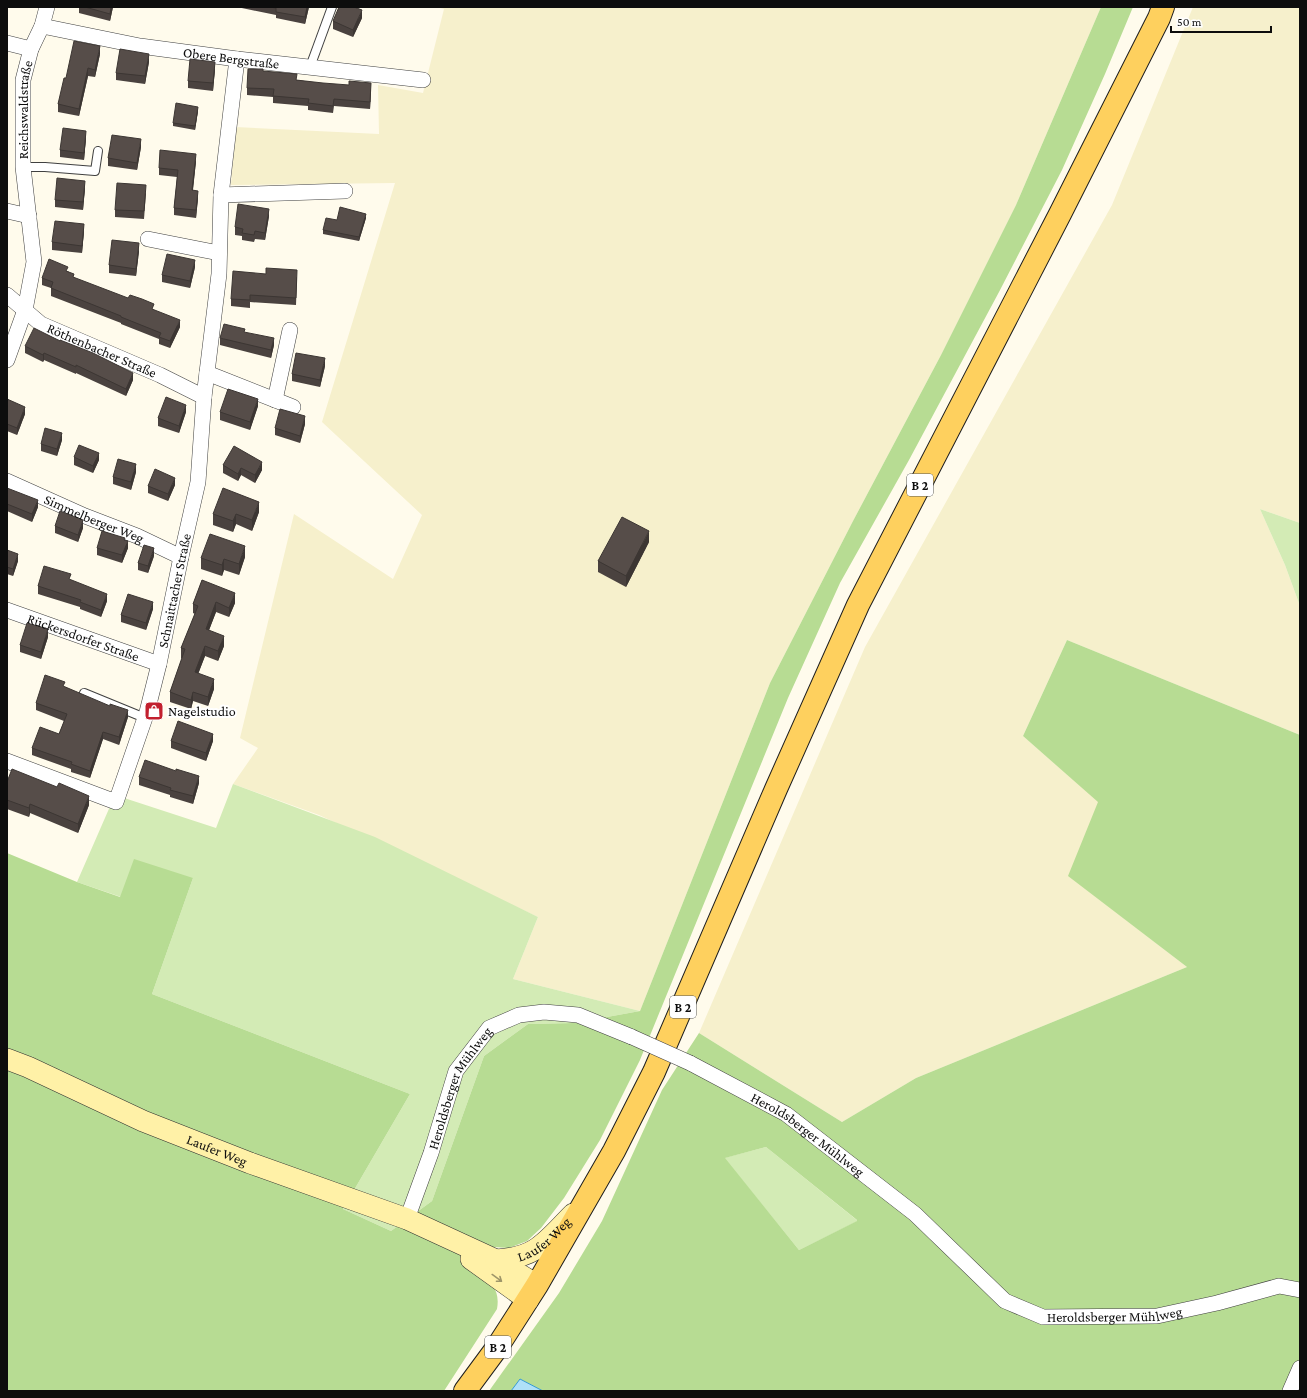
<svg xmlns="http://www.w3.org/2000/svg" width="1307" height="1398" font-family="'Crimson Pro',serif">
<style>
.farmland{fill:#f6f0cc}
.green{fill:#d3ebb5}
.forest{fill:#b7dc93;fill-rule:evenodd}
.water{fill:#afe0f8;stroke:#339ad2}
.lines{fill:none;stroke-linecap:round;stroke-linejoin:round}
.lane-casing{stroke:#404040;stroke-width:10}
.street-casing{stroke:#404040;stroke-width:16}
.secondary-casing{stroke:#2f2f2f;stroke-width:22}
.primary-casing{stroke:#1e1e1e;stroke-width:24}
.lane{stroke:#fff;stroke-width:8}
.street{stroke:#fff;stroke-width:15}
.secondary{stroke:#fff1a7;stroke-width:21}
.primary{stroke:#fed05e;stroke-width:22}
.street-bridge-casing{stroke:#404040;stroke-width:16;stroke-linecap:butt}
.street-bridge{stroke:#fff;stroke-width:15}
.wall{fill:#4a423f}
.shaded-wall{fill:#3c3633}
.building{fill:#564d49;stroke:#3c3633}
.oneway{stroke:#9e9669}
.labels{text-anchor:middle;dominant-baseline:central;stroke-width:4;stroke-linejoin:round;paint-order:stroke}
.shield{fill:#fff;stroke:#565656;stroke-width:1}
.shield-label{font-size:13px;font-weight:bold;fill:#0d0d0d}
.street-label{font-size:14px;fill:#0d0d0d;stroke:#fff}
.poi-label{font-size:14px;fill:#0d0d0d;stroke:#fff;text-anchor:start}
</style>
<rect width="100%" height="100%" fill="#fffbec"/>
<g class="farmland">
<polygon points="436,7 1101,7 1016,205 941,355 853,521 770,683 640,1011 513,979 538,917 319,815 233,784 258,748 240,738 294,514 393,579 422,515 322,422 395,183 231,185 235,127 379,134 378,85 423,93 444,9"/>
<polygon points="1193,7 1300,7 1300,523 1260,509 1285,565 1300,606 1300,735 1067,640 1023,736 1099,802 1069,876 1187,967 916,1078 842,1122 699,1033 865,647 1112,205"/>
</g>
<g class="green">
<polygon points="1260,509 1300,523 1300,606 1285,565"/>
<polygon points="233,784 375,837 538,917 513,979 640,1011 574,1023 528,1024 484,1056 432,1201 391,1231 343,1209 410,1094 152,994 193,878 121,897 77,882 115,795 216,828"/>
<polygon points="766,1147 858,1221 799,1250 724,1158"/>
</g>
<g class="forest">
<path d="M1101,7H1133L1105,74L1062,170L999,292L909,460L840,583L788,698L640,1060L600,1140L564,1198L541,1228L527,1241L509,1248L493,1247L480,1273C493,1284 500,1291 497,1309L444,1391H7V853L77,882L120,897L134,859L193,878L152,994L410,1094L343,1209L391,1231L432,1201L484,1056L528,1024L574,1023L640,1011L770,683L853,521L941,355L1016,205Z"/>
<path d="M1067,640L1300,735V1391H543L520,1379L511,1391H489L559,1293L602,1221L662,1090L699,1033L842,1122L916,1078L1187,967L1068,876L1098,802L1023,736ZM766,1147L857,1220V1221L799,1250L725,1158Z"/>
</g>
<polygon class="water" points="520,1379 543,1391 511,1391"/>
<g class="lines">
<g class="lane-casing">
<g id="lane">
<polyline points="310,67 332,7"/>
<polyline points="23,167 45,167 95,171 98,151"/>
<polyline points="84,693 145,718"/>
</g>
</g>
<g class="street-casing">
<g id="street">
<path id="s1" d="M42,26L140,46L237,59L423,80"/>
<polyline points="7,43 31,49"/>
<polyline points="221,195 345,191"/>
<polyline points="7,211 29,216"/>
<polyline points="148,239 219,253"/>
<path id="s2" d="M7,295L41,324L160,375L204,397"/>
<path id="s3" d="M7,360L25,310L34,262L23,167V80L31,49L42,26L47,7"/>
<polyline points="207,373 293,407"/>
<polyline points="275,400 290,330"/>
<path id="s4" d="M7,481L85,516L137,536L181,557"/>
<path id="s5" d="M7,610L159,664"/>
<path id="s6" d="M7,761L116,802L147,712L159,664L181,557L198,482L204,397L219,274L221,195L237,59"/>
<path id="s7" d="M690,1063L786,1114L915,1214L1005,1301L1043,1317L1157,1316L1217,1303L1279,1286L1300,1290"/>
<path id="s8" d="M407,1219L431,1153L456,1071L489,1028L519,1015L544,1012L578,1015L632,1037"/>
<polyline points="1290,1391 1300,1368"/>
</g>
</g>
<g class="secondary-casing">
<g id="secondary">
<path id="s9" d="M7,1059L28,1067L143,1121L250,1163L407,1219L496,1260L537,1285"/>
<polyline points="471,1259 528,1300"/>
<path id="s10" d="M496,1260C537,1258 546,1241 573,1214"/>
</g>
</g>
<g class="primary-casing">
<polyline id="primary" points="465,1391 496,1349 537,1285 614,1151 654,1072 776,789 858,605 1060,214 1159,18 1163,7"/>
</g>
<use href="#lane" class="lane"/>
<use href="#street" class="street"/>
<use href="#secondary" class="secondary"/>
<use href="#primary" class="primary"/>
<g class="street-bridge-casing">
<polyline id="street-bridge" points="632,1037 690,1063"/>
</g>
<use href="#street-bridge" class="street-bridge"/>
</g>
<g class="wall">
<polygon points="79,7 113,7 110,21 79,13"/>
<polygon points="237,7 309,7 305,24 276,18 276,15"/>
<polygon points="362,18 353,37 333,29 333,21"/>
<polygon points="100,54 95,77 88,76 79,116 58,112 58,104 66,78"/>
<polygon points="149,62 145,84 116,80 116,73"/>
<polygon points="215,69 213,91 188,88 188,81"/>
<polygon points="263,71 297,80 371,90 370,109 334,106 333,113 308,110 308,106 273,103 273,97 247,95 247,88"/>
<polygon points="198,111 195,130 173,126 173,123"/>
<polygon points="86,138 84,160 60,157 60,150"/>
<polygon points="141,147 137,170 108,166 108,158"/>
<polygon points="196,161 193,190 198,198 196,218 174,215 174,208 177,177 159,175 159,168"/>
<polygon points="85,188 83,210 55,207 55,200"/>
<polygon points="146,193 144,219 115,217 115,210"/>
<polygon points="269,216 265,240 255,239 254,242 242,240 242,236 235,235 235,227"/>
<polygon points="366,218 359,241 323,234 323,230 337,220"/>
<polygon points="84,231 82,253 52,250 52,242"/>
<polygon points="139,251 136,276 109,273 109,265"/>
<polygon points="195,267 190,288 162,282 162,275"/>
<polygon points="68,271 74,278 154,310 180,327 170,348 159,344 159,339 121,324 121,323 51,296 51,288 42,285 42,278"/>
<polygon points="297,277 296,305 250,302 250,308 231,306 231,299"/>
<polygon points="220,338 274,345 271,358 220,345"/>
<polygon points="25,346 133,380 126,396 76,373 76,374 44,360 43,362 25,353"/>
<polygon points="325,366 320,387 292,381 292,374"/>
<polygon points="7,399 25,414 17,435 7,431"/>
<polygon points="258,406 250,430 220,420 220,412"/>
<polygon points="186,412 179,433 158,426 158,418"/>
<polygon points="305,424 300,443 275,435 275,428"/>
<polygon points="62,440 57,456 41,451 41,444"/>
<polygon points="74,457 99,460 93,473 74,465"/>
<polygon points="223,465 262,470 255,483 241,475 238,481 223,473"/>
<polygon points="136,472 131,490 113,484 113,477"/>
<polygon points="175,485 168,501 148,493 148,486"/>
<polygon points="7,488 38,507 32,522 7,511"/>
<polygon points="259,512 252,531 236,524 233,532 213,525 213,514"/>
<polygon points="55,526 83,528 78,542 55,533"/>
<polygon points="125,540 128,548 122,563 97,555 97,548"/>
<polygon points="649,542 626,587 598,572 598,561"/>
<polygon points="7,550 18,561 13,576 7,574"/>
<polygon points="154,556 148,573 138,570 138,563"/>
<polygon points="245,557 239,575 224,570 222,576 201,569 201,558"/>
<polygon points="71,580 107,601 101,617 80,609 80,607 38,594 38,586"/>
<polygon points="202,580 235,603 229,617 216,612 209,630 224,646 218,661 205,656 198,674 214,689 208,706 193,701 191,709 170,702 170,692 182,658 181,658 181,648 195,614 193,613 193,604"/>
<polygon points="153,609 146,630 121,622 121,615"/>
<polygon points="48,637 41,659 20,652 20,645"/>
<polygon points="65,687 128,717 119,745 103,739 90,778 71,772 71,769 32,755 32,748 59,734 64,721 36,710 36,703"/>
<polygon points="171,741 213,741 206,761 171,748"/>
<polygon points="139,777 199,783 193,804 170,797 170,795 139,785"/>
<polygon points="7,782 89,805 78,833 30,813 29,817 7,809"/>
</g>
<g class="shaded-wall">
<polygon points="111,7 113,7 110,21 110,14"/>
<polygon points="307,7 309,7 305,24 305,17"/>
<polygon points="362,10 362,18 353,37 353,30"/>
<polygon points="100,46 100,54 95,77 95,70"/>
<polygon points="149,54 149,62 145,84 145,76"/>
<polygon points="215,62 215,69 213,91 213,83"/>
<polygon points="88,68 88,76 79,116 79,109"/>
<polygon points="371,83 371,90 370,109 370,102"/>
<polygon points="198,107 198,111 195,130 195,126"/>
<polygon points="86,131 86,138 84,160 84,153"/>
<polygon points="141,139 141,147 137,170 137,163"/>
<polygon points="196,154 196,161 192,197 192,190"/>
<polygon points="85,181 85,188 83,210 83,202"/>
<polygon points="198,191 198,198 196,218 196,210"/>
<polygon points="269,209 269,216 265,240 265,233"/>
<polygon points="366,214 366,218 359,241 359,237"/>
<polygon points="84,224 84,231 82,253 82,246"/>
<polygon points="139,243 139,251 136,276 136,269"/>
<polygon points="195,260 195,267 190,288 190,281"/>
<polygon points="180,320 180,327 170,348 170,341"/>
<polygon points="274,338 274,345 271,358 271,350"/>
<polygon points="44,353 44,360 43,362 43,355"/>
<polygon points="325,358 325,366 320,387 320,380"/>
<polygon points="133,373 133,380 126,396 126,389"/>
<polygon points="258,399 258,406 250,430 250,422"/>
<polygon points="186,405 186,412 179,433 179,426"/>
<polygon points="25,407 25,414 17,435 17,428"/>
<polygon points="305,416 305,424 300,443 300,436"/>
<polygon points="62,433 62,440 57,456 57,449"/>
<polygon points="99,453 99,460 93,473 93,466"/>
<polygon points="262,462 262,470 255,483 255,475"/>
<polygon points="136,464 136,472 131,490 131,482"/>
<polygon points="241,468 241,475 238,481 238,474"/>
<polygon points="175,478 175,485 168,501 168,494"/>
<polygon points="38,500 38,507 32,522 32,514"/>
<polygon points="259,502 259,512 252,531 252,520"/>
<polygon points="236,514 236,524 233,532 233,521"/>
<polygon points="83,520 83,528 78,542 78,535"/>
<polygon points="649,531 649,542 626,587 626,576"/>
<polygon points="128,541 128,548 122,563 122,555"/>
<polygon points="245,546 245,557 239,575 239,564"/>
<polygon points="154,548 154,556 148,573 148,566"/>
<polygon points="18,554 18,561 13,576 13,569"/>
<polygon points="224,559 224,570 222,576 222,565"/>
<polygon points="235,593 235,603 229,617 229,608"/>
<polygon points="107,594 107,601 101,617 101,610"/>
<polygon points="153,602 153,609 146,630 146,623"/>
<polygon points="216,602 216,612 206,638 206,629"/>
<polygon points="48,629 48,637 41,659 41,652"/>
<polygon points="224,636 224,646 218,661 218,651"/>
<polygon points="205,646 205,656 195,682 195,672"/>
<polygon points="214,679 214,689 208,706 208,697"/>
<polygon points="193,692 193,701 191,709 191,700"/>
<polygon points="128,710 128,717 119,745 119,737"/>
<polygon points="103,732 103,739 90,778 90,771"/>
<polygon points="213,734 213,741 206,761 206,753"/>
<polygon points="199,776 199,783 193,804 193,796"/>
<polygon points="89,796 89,805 78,833 78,824"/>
<polygon points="30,804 30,813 29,817 29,808"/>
</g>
<g class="building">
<polygon points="85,7 111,7 110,14"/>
<polygon points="269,7 307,7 305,17 276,12 276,8"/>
<polygon points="339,7 354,7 362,10 353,30 333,21"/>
<polygon points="74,41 100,46 95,70 88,68 79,109 58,104 64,78 66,78"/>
<polygon points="120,49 149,54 145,76 116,73"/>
<polygon points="190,59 215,62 213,83 188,81"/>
<polygon points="248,69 263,69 263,71 297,74 296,80 323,83 349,85 349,81 371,83 370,102 334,99 333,106 308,103 309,99 273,96 274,89 247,88"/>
<polygon points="176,103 198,107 195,126 173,123"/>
<polygon points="63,128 86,131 84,153 60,150"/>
<polygon points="112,135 141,139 137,163 108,158"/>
<polygon points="160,150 196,154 192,190 198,191 196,210 174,208 178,170 159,168"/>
<polygon points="57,178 85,181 83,202 55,200"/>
<polygon points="117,183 146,185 144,211 115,210"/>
<polygon points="238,204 269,209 265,233 255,231 254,235 242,233 243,229 235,227"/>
<polygon points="340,207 366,214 359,237 323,230 326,218 337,220"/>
<polygon points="55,221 84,224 82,246 52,242"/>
<polygon points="112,240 139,243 136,269 109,265"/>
<polygon points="167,254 195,260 190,281 162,275"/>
<polygon points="49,259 68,267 66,271 74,274 73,277 128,298 130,295 142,299 154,304 152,309 180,320 170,341 159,337 161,333 121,317 121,316 51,288 53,282 42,278"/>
<polygon points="266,268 297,270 296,298 250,295 250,300 231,299 233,271 266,274"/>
<polygon points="224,324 245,329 244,332 274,338 271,350 220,338"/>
<polygon points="34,328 60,341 60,340 93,353 133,373 126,389 76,365 76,367 44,353 43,355 25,346"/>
<polygon points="296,353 325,358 320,380 292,374"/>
<polygon points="228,389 258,399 250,422 220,412"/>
<polygon points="166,397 186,405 179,426 158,418"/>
<polygon points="7,399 25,407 17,428 7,424"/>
<polygon points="280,409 305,416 300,436 275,428"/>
<polygon points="45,428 62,433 57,449 41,444"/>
<polygon points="79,445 99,453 93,466 74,457"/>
<polygon points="234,446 262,462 255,475 241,468 238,474 223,465"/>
<polygon points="118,459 136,464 131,482 113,477"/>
<polygon points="155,469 175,478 168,494 148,486"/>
<polygon points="7,488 38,500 32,514 7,504"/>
<polygon points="223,488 259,502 252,520 236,514 233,521 213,514"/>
<polygon points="60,511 83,520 78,535 55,526"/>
<polygon points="622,517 649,531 626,576 598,561"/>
<polygon points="102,531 125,538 124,540 128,541 122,555 97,548"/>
<polygon points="210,534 245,546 239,564 224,559 222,565 201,558"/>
<polygon points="144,545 154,548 148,566 138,563"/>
<polygon points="7,550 18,554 13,569 7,567"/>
<polygon points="44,566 71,574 69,579 107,594 101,610 80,602 81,600 38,586"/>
<polygon points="202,580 235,593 229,608 216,602 206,629 224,636 218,651 205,646 195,672 214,679 208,697 193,692 191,700 170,692 185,649 181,648 198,606 193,604"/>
<polygon points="128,594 153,602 146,623 121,615"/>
<polygon points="27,623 48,629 41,652 20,645"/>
<polygon points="45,675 65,682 63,686 110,706 110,704 128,710 119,737 103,732 90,771 71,764 72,762 32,748 40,727 59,734 67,714 36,703"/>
<polygon points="178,721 213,734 206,753 171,741"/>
<polygon points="145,760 176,771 176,769 199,776 193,796 170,790 171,788 139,777"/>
<polygon points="12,769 57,787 59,783 89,796 78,824 30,804 29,808 7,800 7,782"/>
</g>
<defs><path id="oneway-shaft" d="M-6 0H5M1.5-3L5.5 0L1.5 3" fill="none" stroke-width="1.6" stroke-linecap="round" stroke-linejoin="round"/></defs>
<use class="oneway" href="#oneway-shaft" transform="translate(497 1278) rotate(36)"/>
<defs>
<g id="shop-square" transform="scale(1)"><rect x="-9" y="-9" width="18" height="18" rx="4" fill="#c2202f" stroke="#fff"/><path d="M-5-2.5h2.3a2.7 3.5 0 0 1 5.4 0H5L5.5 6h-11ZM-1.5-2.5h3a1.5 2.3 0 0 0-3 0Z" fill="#fff"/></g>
</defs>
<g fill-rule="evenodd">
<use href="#shop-square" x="154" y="711"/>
</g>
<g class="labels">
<g class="shield">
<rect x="907" y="474" width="26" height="22" rx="3"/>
<rect x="670" y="996" width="26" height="22" rx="3"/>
<rect x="485" y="1336" width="26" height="22" rx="3"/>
</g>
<g class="shield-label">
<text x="920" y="485">B 2</text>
<text x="683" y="1007">B 2</text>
<text x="498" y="1347">B 2</text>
</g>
<g class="street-label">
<text stroke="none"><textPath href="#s1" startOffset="192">Obere Bergstraße</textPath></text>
<text stroke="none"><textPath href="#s3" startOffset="255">Reichswaldstraße</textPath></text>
<text stroke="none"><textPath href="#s2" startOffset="111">Röthenbacher Straße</textPath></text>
<text stroke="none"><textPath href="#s4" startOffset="95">Simmelberger Weg</textPath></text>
<text stroke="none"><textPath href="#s6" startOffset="336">Schnaittacher Straße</textPath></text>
<text stroke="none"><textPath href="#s5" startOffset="81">Rückersdorfer Straße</textPath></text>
<text stroke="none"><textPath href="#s8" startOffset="142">Heroldsberger Mühlweg</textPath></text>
<text stroke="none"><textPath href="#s7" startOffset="138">Heroldsberger Mühlweg</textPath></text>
<text stroke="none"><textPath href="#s9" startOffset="229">Laufer Weg</textPath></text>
<text stroke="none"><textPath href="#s10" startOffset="54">Laufer Weg</textPath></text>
<text stroke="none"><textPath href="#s7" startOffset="510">Heroldsberger Mühlweg</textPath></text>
</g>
<g class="poi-label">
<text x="168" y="711">Nagelstudio</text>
</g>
</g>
<rect width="1307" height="1398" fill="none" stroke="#0d0d0d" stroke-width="16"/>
<path d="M1171 26v6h100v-6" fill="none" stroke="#0d0d0d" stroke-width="2"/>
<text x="1177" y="26" font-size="12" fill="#0d0d0d" stroke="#ffffff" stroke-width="3" paint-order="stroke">50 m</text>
</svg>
